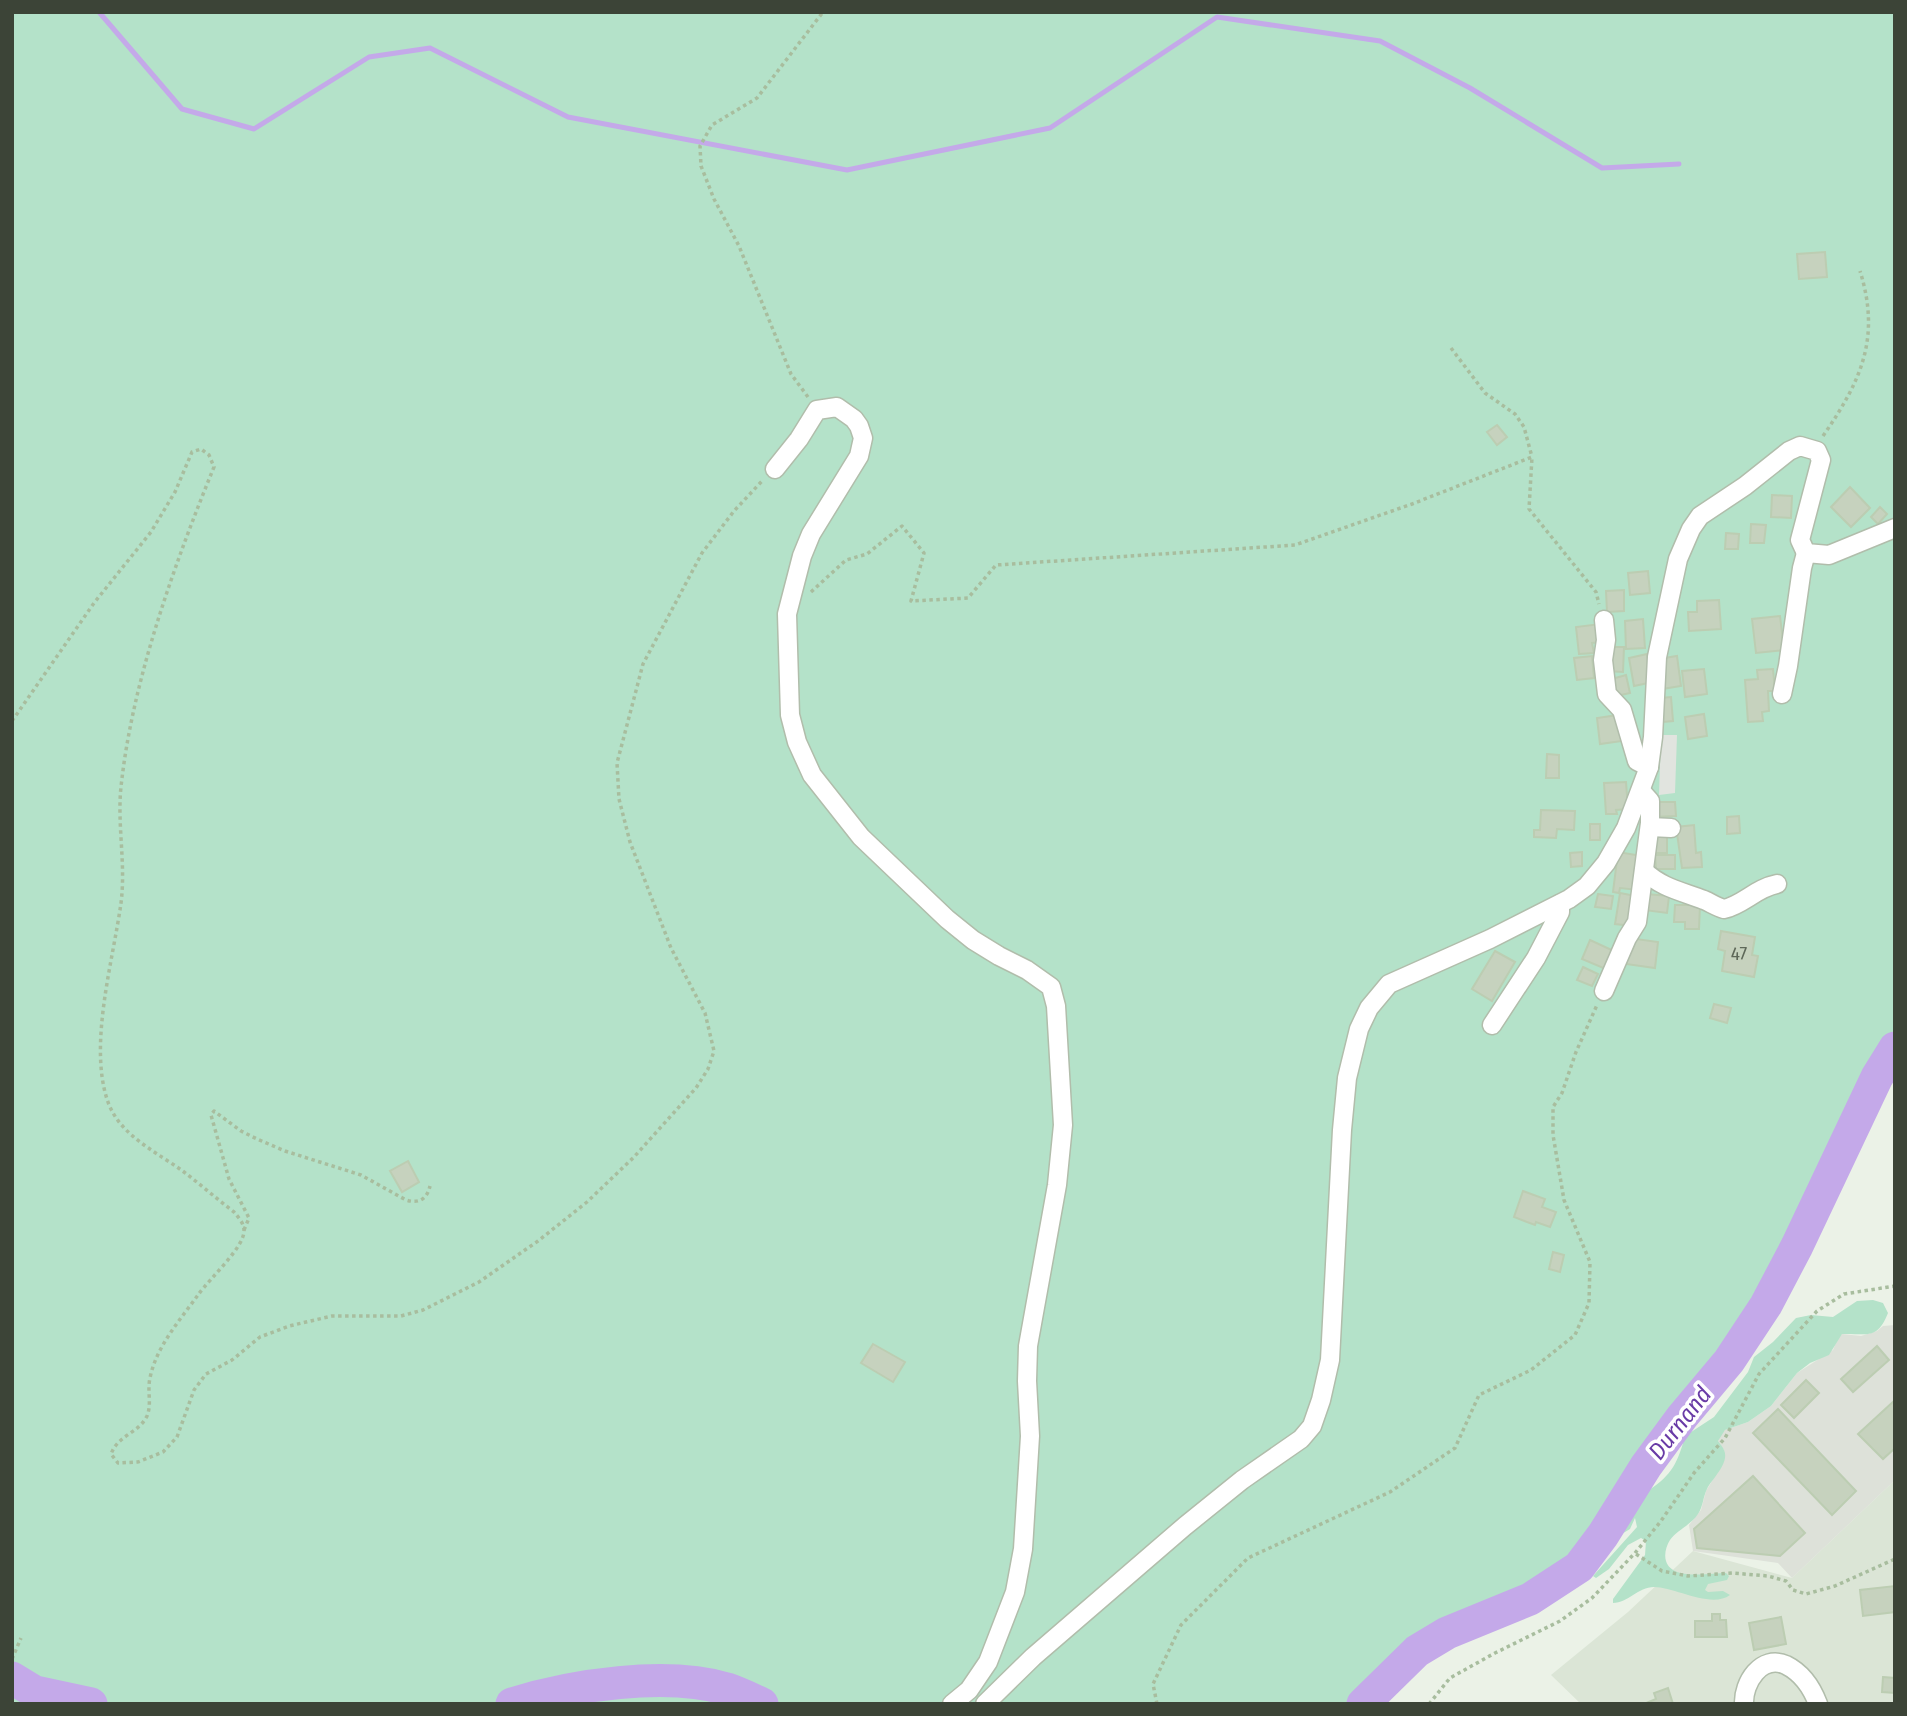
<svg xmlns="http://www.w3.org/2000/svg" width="1907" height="1716" font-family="'Fira Sans Condensed',sans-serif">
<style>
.residential{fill:#dbe5d6}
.industrial{fill:#dde1d9}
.green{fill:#b4e2c9}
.parking{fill:#e1e4df}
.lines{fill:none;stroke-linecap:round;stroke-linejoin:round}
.stream{stroke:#c4a9e9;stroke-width:5}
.river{stroke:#c4a9e9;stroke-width:33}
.building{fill:#c6d2be;stroke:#bccdb2;stroke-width:2}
.minor-casing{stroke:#b1bdab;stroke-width:21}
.path{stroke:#a8bd9e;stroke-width:3.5;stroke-dasharray:3.5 3.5;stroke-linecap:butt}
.minor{stroke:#fff;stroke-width:18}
.labels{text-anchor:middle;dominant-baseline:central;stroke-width:7;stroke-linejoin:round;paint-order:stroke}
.number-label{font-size:19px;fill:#5e6859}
.water-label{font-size:24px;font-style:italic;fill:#693ba6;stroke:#fff}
</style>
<rect width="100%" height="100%" fill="#ebf2e7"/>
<polygon class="residential" points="1895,1480 1895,1704 1581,1704 1551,1675 1628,1612 1693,1551 1792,1578"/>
<polygon class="industrial" points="1895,1325 1895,1480 1792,1578 1778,1563 1693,1551 1689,1525 1701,1510 1706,1491 1724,1461 1724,1450 1718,1441 1721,1434 1725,1430 1748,1422 1771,1406 1797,1373 1833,1350 1838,1338 1842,1334 1861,1336 1877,1331 1883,1326"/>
<path class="green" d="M12,12H1895V1053L1879,1069L1772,1325L1680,1426L1649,1490C1672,1475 1678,1462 1685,1436L1714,1417L1748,1372L1754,1357L1773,1342L1796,1318L1811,1315L1833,1317L1857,1301L1873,1300L1883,1303L1888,1313C1877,1341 1866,1333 1842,1334L1829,1355L1810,1363L1797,1373L1771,1406L1748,1422L1725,1430L1718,1441C1720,1444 1723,1447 1724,1450C1730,1463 1712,1479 1707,1489C1703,1497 1703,1507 1698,1514C1691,1525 1677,1530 1670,1540C1666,1546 1664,1555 1666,1561C1672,1581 1711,1573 1726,1573L1729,1576L1727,1580L1708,1584L1705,1590L1708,1592L1723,1591L1730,1595C1711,1609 1675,1587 1654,1587C1638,1587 1628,1603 1613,1603V1599L1645,1555L1646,1541L1641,1538L1628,1545L1609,1569L1596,1578L1593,1576L1637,1527L1635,1518L1630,1529L1423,1654L1367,1704H750L739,1699L735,1704H12Z"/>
<polygon class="parking" points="1661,735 1677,735 1675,793 1659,795"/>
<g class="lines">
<polyline class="stream" points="99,12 182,109 254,129 369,57 430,48 568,117 847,170 1050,128 1217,17 1380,41 1470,88 1602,168 1679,164"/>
<g class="river">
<polyline points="12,1678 35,1692 91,1704"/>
<path d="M512,1704C572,1685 666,1671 727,1689C739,1693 751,1699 762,1704"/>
<polyline points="1363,1704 1417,1651 1447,1633 1530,1599 1579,1567 1603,1535 1646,1466 1682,1417 1729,1361 1766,1305 1797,1246 1877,1077 1895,1048"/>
</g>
</g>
<g class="building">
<polygon points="1825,252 1827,277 1799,279 1797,254"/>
<polygon points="1497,425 1507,437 1497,445 1487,432"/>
<polygon points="1850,487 1870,508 1851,527 1831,507"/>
<polygon points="1772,495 1792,496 1791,518 1771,517"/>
<polygon points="1880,507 1887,514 1878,524 1871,517"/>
<polygon points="1751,524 1766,525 1764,543 1750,543"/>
<polygon points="1726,533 1739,534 1738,549 1725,549"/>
<polygon points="1648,571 1650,593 1630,595 1628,573"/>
<polygon points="1624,590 1624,611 1607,612 1606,591"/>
<polygon points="1719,600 1721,629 1689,631 1688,612 1697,612 1697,601"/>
<polygon points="1780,616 1784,650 1756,653 1752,619"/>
<polygon points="1643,619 1645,648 1626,649 1625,621"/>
<polygon points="1600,624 1602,642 1592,643 1594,653 1579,654 1576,627"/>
<polygon points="1608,647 1624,647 1623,672 1607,671"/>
<polygon points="1647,654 1653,682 1634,686 1629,658"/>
<polygon points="1592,656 1594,678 1577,680 1574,658"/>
<polygon points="1677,656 1681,686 1662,689 1658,659"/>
<polygon points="1704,669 1707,694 1685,697 1682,671"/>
<polygon points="1773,669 1775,691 1768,691 1769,711 1762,712 1763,721 1748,722 1745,680 1758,679 1757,670"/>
<polygon points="1626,675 1630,693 1612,697 1608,680"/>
<polygon points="1671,697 1673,721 1663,722 1661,698"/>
<polygon points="1704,714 1707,736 1688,739 1685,717"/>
<polygon points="1618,715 1622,741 1600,744 1597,718"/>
<polygon points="1547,754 1559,755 1559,778 1546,778"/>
<polygon points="1626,782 1628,809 1616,810 1617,814 1606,814 1604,783"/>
<polygon points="1654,802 1675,802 1676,816 1654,817"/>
<polygon points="1541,810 1575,811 1574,830 1557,829 1556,838 1534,837 1534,830 1540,830"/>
<polygon points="1739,816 1740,833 1727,834 1727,817"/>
<rect x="1590" y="824" width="10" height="16"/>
<polygon points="1694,825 1696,853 1701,852 1702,867 1682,868 1676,827"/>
<rect x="1652" y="833" width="15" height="20"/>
<polygon points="1582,852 1582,866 1571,867 1570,853"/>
<polygon points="1618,852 1642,856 1638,890 1620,888 1619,893 1613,892"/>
<polygon points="1655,855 1675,855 1675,869 1656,869"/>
<polygon points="1620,893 1636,896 1633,926 1615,924"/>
<polygon points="1598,894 1613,896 1611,909 1595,907"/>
<polygon points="1646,894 1669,896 1667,913 1644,910"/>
<polygon points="1675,905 1700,905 1699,929 1685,929 1685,922 1674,922"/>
<polygon points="1721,931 1755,937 1752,955 1758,956 1754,977 1722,971 1725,951 1718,949"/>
<polygon points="1629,938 1658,942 1655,968 1626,964"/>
<polygon points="1590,940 1616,952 1608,970 1582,959"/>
<polygon points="1495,951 1515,962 1492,1001 1472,989"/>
<polygon points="1583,967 1598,974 1592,986 1577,980"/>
<polygon points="1714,1004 1731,1008 1727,1023 1710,1018"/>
<polygon points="408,1161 419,1182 402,1192 390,1171"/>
<polygon points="1523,1191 1545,1199 1542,1207 1556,1212 1550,1227 1536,1222 1535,1225 1514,1217"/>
<polygon points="1553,1252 1564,1255 1560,1272 1549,1269"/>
<polygon points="873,1344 905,1362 893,1382 861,1363"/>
<polygon points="1877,1346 1889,1360 1853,1392 1841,1379"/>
<polygon points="1806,1380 1819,1393 1794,1418 1781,1405"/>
<polygon points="1895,1400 1895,1448 1883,1459 1858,1434"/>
<polygon points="1778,1409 1856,1491 1832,1515 1753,1433"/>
<polygon points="1753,1476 1805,1533 1780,1556 1697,1548 1694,1529"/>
<polygon points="1895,1586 1895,1612 1863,1616 1860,1590"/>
<polygon points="1712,1614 1720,1614 1720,1620 1726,1620 1727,1637 1695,1637 1695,1621 1712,1621"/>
<polygon points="1781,1617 1786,1644 1754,1650 1749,1623"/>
<polygon points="1883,1677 1895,1678 1895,1693 1882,1692"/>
<polygon points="1668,1688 1673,1704 1644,1704 1656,1699 1654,1693"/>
</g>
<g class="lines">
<g class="minor-casing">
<g id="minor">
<polyline points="775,469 799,439 817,410 837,407 854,419 859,426 863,438 859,456 811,534 802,556 787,614 790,715 797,742 812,775 861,837 947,919 973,940 999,956 1027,970 1051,987 1056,1006 1063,1125 1057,1185 1028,1346 1027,1381 1030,1436 1023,1549 1015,1592 988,1662 969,1690 952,1704"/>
<polyline points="1604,620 1606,640 1603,660 1607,694 1622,710 1637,761 1649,767"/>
<polyline points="1782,694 1788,666 1802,568 1806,553"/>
<polyline points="1650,827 1671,828"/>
<path d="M1644,871C1662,888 1681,891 1704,900C1711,903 1717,907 1724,909C1743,905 1756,888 1777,884"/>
<polyline points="1604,991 1627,938 1637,922 1650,823 1650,801 1641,791"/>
<polyline points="1492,1025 1536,958 1560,912 1560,904"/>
<polyline points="985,1704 1033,1657 1185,1526 1242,1480 1301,1439 1312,1426 1321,1400 1330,1360 1342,1130 1347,1078 1359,1029 1369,1008 1389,984 1490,939 1569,899 1587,886 1606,863 1626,828 1649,767 1653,737 1657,657 1678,559 1691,529 1700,516 1745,486 1789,451 1800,446 1817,451 1821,460 1800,540 1806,553 1829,555 1895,528"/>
<path d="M1744,1704C1743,1683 1761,1654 1786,1665C1802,1673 1812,1688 1818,1704"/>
</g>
</g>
<g class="path">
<polyline points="1451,348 1485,393 1515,414 1524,427 1532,457"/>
<polyline points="808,397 791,374 739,246 714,199 701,166 700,146 712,125 757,98 823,12"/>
<path d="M1823,436C1861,381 1881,338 1860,271"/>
<polyline points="811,592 846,560 867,554 902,526 924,553 911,601 968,598 996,565 1295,545 1412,504 1532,457 1529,509 1596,592 1599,604"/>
<path d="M12,721L94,603L151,532L175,492L192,452L201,449L209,455L214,467C174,565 132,682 121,787C117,824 126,864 121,903C113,961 88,1046 108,1102C120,1136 157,1152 184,1172C201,1185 217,1199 234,1212C238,1217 244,1223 244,1230C245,1247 209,1279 198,1295C180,1320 156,1347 150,1378C147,1391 152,1404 147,1416C139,1433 118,1435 111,1454L118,1463L138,1462L163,1452L177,1437L194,1390L206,1374L232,1360L260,1337L289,1326L332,1316H401L423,1310L479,1282L538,1241L587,1202L634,1157L696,1088L708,1069L714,1051L705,1013L671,948L630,842L619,799L617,763L643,664L702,553L734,511L763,480"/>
<path d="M244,1230L249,1218L229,1179L211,1115L214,1111L241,1131L257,1139L285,1151L361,1175L406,1200C419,1204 427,1199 430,1186"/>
<polyline points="1636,1554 1662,1571 1688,1576 1732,1573 1768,1576 1786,1581 1793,1590 1806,1594 1835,1586 1895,1559"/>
<polyline points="12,1659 21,1638"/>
<polyline points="1157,1704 1153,1684 1181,1625 1248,1558 1390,1492 1455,1448 1479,1395 1531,1370 1575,1335 1589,1303 1590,1262 1564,1200 1553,1135 1553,1107 1562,1093 1576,1052 1597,1005"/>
<polyline points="1429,1704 1450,1678 1495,1653 1560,1621 1592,1598 1635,1553 1661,1521 1694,1473 1725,1438 1759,1374 1817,1311 1844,1294 1895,1286"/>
</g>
<use href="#minor" class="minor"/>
</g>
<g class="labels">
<g class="number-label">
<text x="1739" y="953">47</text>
</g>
<g class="water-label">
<text transform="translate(1680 1423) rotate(-52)">Durnand</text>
</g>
</g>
<rect width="1907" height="1716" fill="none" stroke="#3c4437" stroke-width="28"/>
</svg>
